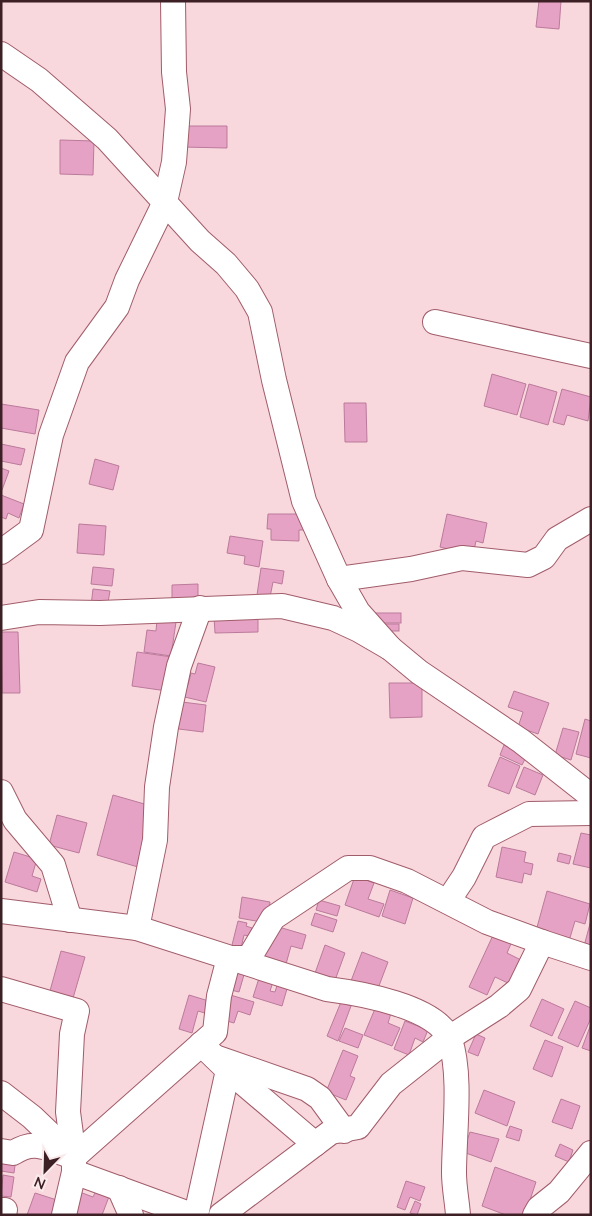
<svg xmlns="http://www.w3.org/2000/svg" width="592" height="1216" font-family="Lato,sans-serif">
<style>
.building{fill:#e6a2c4;stroke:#bb7a9b}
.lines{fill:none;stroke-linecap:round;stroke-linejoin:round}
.minor-casing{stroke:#a15c6a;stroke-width:26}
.minor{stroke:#fff;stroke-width:24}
</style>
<rect width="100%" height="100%" fill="#f8d8dd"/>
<g class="building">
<polygon points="539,1 561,1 559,29 536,27"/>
<polygon points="182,126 227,126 227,148 182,147"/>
<polygon points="60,140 94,141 93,175 60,174"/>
<polygon points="492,374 526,384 517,415 484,406"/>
<polygon points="529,384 557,392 548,425 520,417"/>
<polygon points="562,389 591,397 588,421 567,415 564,425 553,422"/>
<polygon points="344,403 366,403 367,442 345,442"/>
<polygon points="1,404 39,410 35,434 1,428"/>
<polygon points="1,444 25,449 21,465 1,461"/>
<polygon points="95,459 119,466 113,490 89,484"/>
<polygon points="1,468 9,471 2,490 1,490"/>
<polygon points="1,495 24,504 19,518 8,513 6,519 1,517"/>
<polygon points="268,514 304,514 304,530 299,530 299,541 271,540 271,529 267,529"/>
<polygon points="447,514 487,523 483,543 476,541 473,555 440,547"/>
<polygon points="79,524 106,526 104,555 77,553"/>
<polygon points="230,536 263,541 259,567 244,564 245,556 227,553"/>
<polygon points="93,567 114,569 112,586 91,584"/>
<polygon points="261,568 284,571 282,584 273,582 270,597 257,595"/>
<polygon points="198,584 198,600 172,601 172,585"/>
<polygon points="93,589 110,591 107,608 91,606"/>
<rect x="374" y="613" width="27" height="10"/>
<polygon points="258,616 258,632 215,633 214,617"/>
<polygon points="157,619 176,622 171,656 144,652 147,630 156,631"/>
<rect x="378" y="624" width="21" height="7"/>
<polygon points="1,632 18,632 20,693 2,693"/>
<polygon points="137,652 172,657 167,691 132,686"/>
<polygon points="198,663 215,667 206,702 176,695 179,682 188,685 191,673 195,674"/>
<polygon points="389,683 422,683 422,717 390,718"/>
<polygon points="514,691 549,703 538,734 518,727 523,712 508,707"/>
<polygon points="174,701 206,705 203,732 171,728"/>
<polygon points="585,719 591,721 591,758 576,754"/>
<polygon points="563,728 579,732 571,760 555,755"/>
<polygon points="504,745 527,755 522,765 500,755"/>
<polygon points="500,757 520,766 509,794 488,786"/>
<polygon points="524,767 543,775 535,795 516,787"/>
<polygon points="113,795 155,807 138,867 97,855"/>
<polygon points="57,815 87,823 79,853 49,845"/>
<polygon points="581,833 591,835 591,868 573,864"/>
<polygon points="502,847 526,852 524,862 533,864 531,875 524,873 522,883 496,877"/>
<polygon points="14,852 37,859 32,876 41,879 37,892 5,882"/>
<polygon points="559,853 571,856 569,864 557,861"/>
<polygon points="355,876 374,883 368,899 384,904 379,917 345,905"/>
<polygon points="390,890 413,898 405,924 382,916"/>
<polygon points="547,891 590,904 585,924 575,921 569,941 536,931"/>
<polygon points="242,897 270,902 267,923 239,918"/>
<polygon points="319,900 340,906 337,916 316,910"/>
<polygon points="315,913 337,920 333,932 311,925"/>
<polygon points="591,920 591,952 583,950"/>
<polygon points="238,921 247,923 246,926 252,928 249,936 244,935 241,948 232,945"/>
<polygon points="272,925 306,935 302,949 291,946 286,964 263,957"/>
<polygon points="495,931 513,939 507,953 521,960 510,984 495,977 487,995 469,987"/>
<polygon points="325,945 345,953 334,983 314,976"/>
<polygon points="61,951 85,957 71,1005 48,998"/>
<polygon points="362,952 388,962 377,991 351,981"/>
<polygon points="234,965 246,968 239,992 227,989"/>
<polygon points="260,975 274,979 270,991 275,992 279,979 289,982 282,1006 253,997"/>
<polygon points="227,994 254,1002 250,1015 238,1011 234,1023 220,1019"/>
<polygon points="189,995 212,1002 208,1014 198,1011 192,1033 179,1029"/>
<polygon points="542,999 564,1009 552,1036 530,1026"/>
<polygon points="575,1001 591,1008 591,1018 578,1047 558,1038"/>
<polygon points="341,1002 351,1006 338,1041 327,1036"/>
<polygon points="377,1004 392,1010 388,1023 400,1028 392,1046 364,1035"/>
<polygon points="405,1021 428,1030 423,1042 415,1038 409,1055 394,1049"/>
<polygon points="591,1024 591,1051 582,1048"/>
<polygon points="345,1028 363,1035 358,1048 339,1041"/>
<polygon points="476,1034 485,1038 478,1056 468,1052"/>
<polygon points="545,1040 563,1047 552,1077 533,1069"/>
<polygon points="343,1050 358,1056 350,1076 355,1078 346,1100 326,1092"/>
<polygon points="484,1090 515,1102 507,1126 475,1113"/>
<polygon points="561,1099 580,1106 572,1129 552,1122"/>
<polygon points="510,1126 522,1130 519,1141 506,1137"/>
<polygon points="470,1132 499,1139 491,1162 463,1152"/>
<polygon points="560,1144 573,1150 569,1162 555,1156"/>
<polygon points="1,1156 16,1158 14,1173 1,1171"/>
<polygon points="495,1167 536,1182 525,1215 506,1215 482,1206"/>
<polygon points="3,1175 14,1177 11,1197 1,1196"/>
<polygon points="406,1181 425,1187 420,1201 410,1197 405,1210 397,1207"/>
<polygon points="97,1189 110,1194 102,1215 68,1215 77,1191 93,1197"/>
<polygon points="35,1193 60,1201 55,1215 27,1215"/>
<polygon points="415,1201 421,1204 417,1215 410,1213"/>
</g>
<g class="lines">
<g class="minor-casing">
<g id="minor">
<polyline points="1,54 39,80 107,139 200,241 226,264 247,289 260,312 274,380 304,501 339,579 358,612 390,648"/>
<polyline points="435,322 591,356"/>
<polyline points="1,552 31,530 51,435 77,362 117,307 127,280 165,202 174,162 178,109 174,72 173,1"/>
<polyline points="339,579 411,569 462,558 528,565 544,557 557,539 591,519"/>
<polyline points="1,618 39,612 100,613 282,606 333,618 359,630 390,648 419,672 521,741 591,796"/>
<polyline points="1,792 15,820 53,865 70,920"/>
<polyline points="448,901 464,877 484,837 529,814 591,813"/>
<path d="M1,911L137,928L327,989C358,993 437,1006 450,1040C462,1074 454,1135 454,1173C454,1187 457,1201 458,1215"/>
<polyline points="137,928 155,840 157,787 166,727 179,666 200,608"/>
<polyline points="1,989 77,1011 72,1034 68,1112 74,1157 74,1172 64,1215"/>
<polyline points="215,1057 307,1089 320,1098 344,1131"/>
<polyline points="228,1070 315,1144"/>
<polyline points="1,1093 32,1117 74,1157"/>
<path d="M1,1151L13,1153C34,1139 46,1148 68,1155"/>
<polyline points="74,1157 215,1032 219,996 229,958 249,958 273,918 348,868 370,868 407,881 487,922 542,942"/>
<polyline points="74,1172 192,1215"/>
<polyline points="119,1188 131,1215"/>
<polyline points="1,1210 5,1210"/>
<polyline points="196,1215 228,1070 201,1044"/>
<polyline points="221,1215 331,1132 358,1127 391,1084 449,1038 499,1006 519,989 542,942 591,958"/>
<polyline points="535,1215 539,1208 559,1192 591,1153"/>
</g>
</g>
<use href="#minor" class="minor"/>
</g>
<rect width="592" height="1216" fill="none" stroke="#3d2025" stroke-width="5"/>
<g transform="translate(45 1171) rotate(203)" stroke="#faeaec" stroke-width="4" paint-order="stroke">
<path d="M0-4L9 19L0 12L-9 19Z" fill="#3d2025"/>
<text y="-8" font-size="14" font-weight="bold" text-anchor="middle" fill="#3d2025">N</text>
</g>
</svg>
